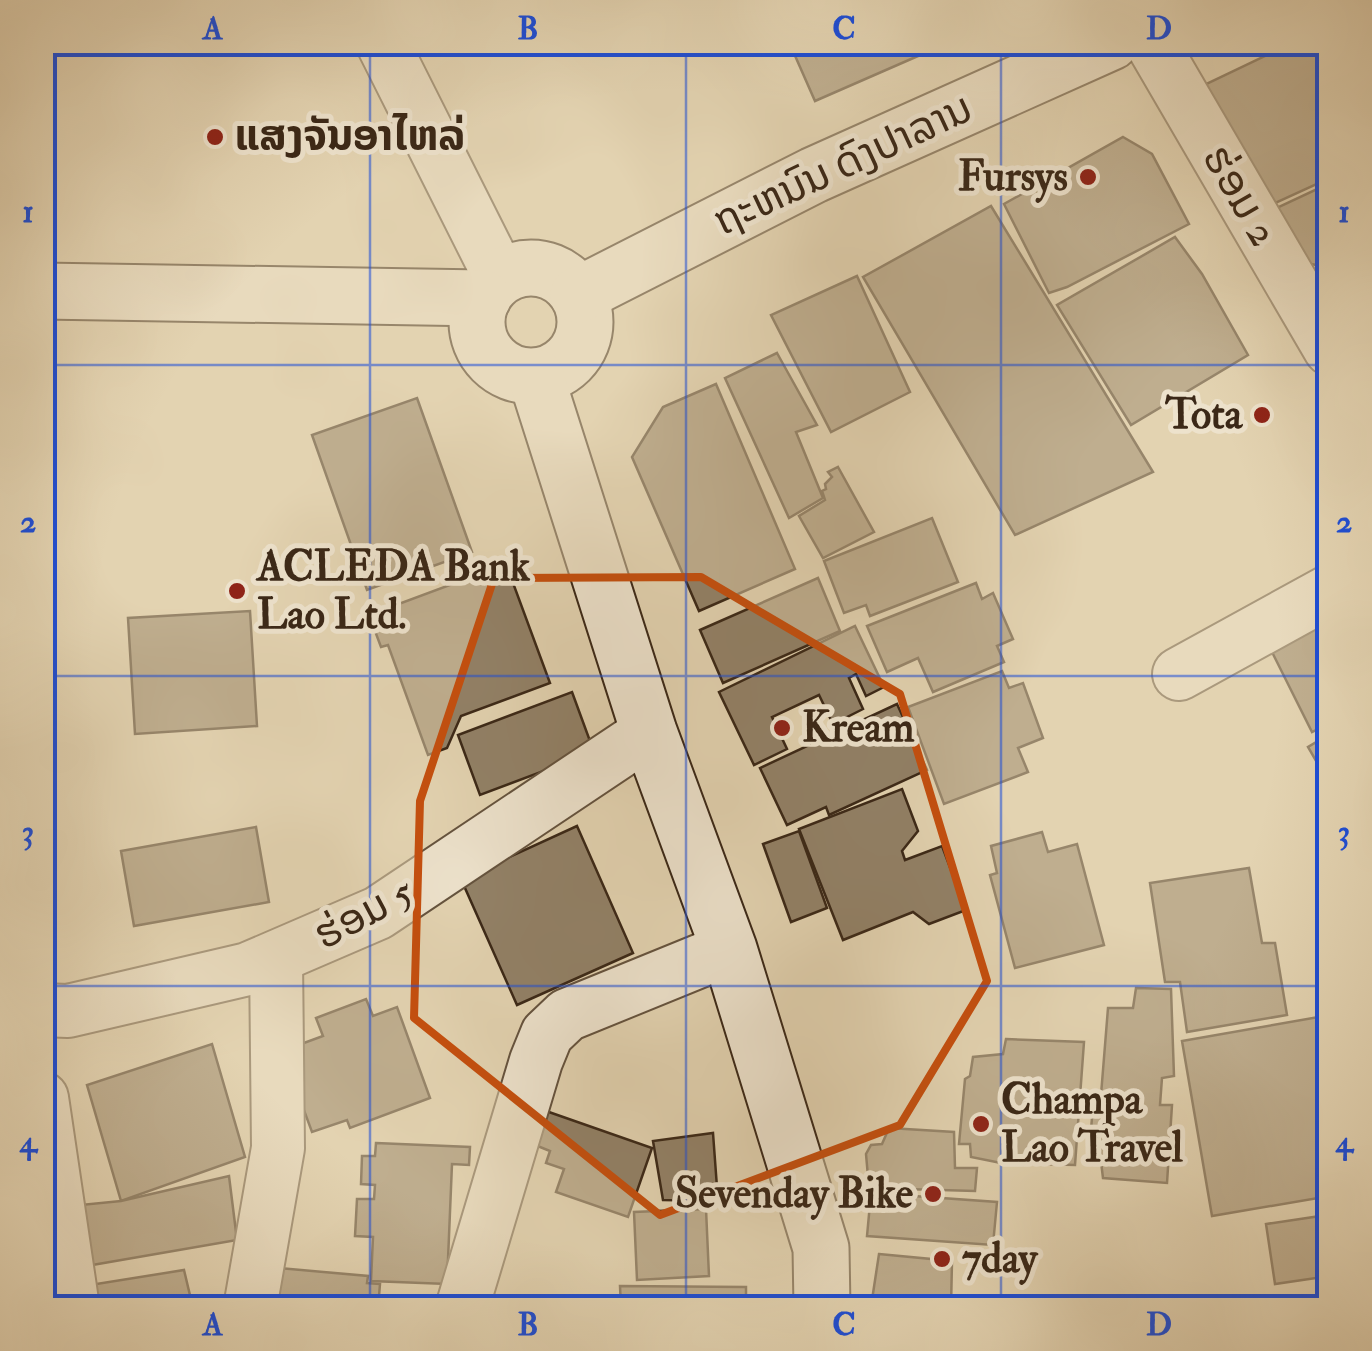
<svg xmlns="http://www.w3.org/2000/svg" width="1372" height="1351" font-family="'IM FELL Double Pica','Noto Sans Lao',serif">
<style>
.building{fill:#928167;stroke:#3b2817;stroke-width:2.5}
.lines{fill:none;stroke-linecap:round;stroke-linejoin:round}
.street-casing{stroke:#65533e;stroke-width:56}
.secondary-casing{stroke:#3b2817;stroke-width:59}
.street{stroke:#ede2cc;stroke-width:52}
.secondary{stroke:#ede2cc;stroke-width:55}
.marked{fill:none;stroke:#c54f0e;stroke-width:8;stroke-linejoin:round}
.grid{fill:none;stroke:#1d4ed8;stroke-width:2.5;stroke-opacity:0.55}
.poi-dot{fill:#8f2418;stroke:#ede2cc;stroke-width:4}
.labels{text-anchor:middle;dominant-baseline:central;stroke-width:10;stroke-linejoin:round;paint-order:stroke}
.poi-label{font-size:42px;font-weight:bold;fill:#3b2817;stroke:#ede2cc;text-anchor:start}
.street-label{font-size:42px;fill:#3b2817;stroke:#ede2cc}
.neatline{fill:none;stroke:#1d4ed8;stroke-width:4}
.grid-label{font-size:32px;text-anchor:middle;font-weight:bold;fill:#1d4ed8}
</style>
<rect width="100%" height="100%" fill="#e3d3b1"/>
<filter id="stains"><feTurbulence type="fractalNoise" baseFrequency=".002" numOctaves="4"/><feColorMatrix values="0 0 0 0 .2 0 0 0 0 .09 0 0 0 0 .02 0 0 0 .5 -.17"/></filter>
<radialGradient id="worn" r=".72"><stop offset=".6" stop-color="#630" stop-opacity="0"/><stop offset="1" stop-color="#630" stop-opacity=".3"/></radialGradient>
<g class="building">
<polygon points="789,42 950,42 815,101"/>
<polygon points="1294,42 1330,42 1330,178 1260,210 1204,85"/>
<polygon points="1123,137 1152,154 1189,224 1067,287 1049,293 1004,204"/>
<polygon points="1330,183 1330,267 1291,261 1266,213"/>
<polygon points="991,206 1153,472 1015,535 863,277"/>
<polygon points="1175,237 1202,274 1248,355 1131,425 1057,305"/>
<polygon points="857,276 910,392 831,432 771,315"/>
<polygon points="777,353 817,425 796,432 823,498 789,518 725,378"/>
<polygon points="716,384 795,569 699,611 632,457 663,407"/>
<polygon points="417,398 472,552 367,590 312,435"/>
<polygon points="838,467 874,532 823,558 799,516 825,500 822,491 826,489 825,484 832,477 828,472"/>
<polygon points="932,518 958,582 870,616 866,605 844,613 824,561"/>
<polygon points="506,564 550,683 461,716 447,748 428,755 388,645 381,647 369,615"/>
<polygon points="818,578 840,631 723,683 700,630"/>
<polygon points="976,583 982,599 993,593 1013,639 997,646 1004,662 933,692 918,658 887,672 867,626"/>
<polygon points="1330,604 1330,723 1312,732 1271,650"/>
<polygon points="250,611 257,726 135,734 128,618"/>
<polygon points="855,626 884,687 866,696 856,674 849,678 863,709 833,724 819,695 772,717 787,749 754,765 719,692"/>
<polygon points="1002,671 1009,688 1023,683 1043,738 1018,748 1028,772 944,804 908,707"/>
<polygon points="572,692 594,752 480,795 458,735"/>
<polygon points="897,704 927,770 829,815 826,807 787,825 760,768"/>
<polygon points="1330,734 1330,785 1308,747"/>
<polygon points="902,789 918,831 902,851 905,860 942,846 966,910 929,924 913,912 843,940 799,829"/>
<polygon points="577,826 633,953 517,1005 461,879"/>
<polygon points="256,827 269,902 134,926 121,851"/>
<polygon points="799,831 827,908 791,922 763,844"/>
<polygon points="1042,832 1048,852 1077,844 1104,945 1015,968 990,875 997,873 991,846"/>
<polygon points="1249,868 1262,943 1275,943 1287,1015 1187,1032 1180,982 1165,982 1150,883"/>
<polygon points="1136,988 1171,989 1174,1076 1162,1078 1160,1105 1172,1105 1167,1183 1103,1178 1099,1145 1090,1141 1094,1095 1101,1095 1108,1008 1133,1008"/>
<polygon points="366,999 373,1016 397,1007 430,1098 350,1128 347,1120 312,1132 282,1051 323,1036 316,1018"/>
<polygon points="1330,1015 1330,1196 1212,1216 1182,1041"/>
<polygon points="1006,1039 1084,1042 1075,1165 1001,1163 971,1157 970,1144 959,1144 965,1079 970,1076 973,1057 1003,1054"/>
<polygon points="212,1044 245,1157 121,1201 87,1085"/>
<polygon points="546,1111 652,1148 628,1217 556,1192 564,1169 546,1163 550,1151 535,1145"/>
<polygon points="889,1128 954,1132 955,1168 977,1168 975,1191 869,1188 866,1154 871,1145 882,1144"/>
<polygon points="713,1133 718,1201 663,1200 653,1141"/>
<polygon points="376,1143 470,1147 469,1165 452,1164 447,1284 371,1281 373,1237 355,1236 357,1199 374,1199 375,1185 361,1184 362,1156 375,1156"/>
<polygon points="229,1176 237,1240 75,1268 70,1206 121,1201"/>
<polygon points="871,1193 997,1202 993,1245 867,1236"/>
<polygon points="706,1209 709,1276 637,1280 634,1212"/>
<polygon points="1327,1215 1330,1276 1275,1284 1266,1224"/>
<polygon points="879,1254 952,1261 951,1308 880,1306 881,1301 872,1300"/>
<polygon points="279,1268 368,1276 367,1283 380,1284 378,1308 267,1308"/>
<polygon points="184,1270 193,1308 93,1308 90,1285"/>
<polygon points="620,1286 746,1287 746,1308 621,1308"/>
</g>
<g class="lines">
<g class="street-casing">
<g id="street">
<polyline points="382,42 500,277"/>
<polyline points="1151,42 1330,349"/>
<polyline points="1179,674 1330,591"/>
<polyline points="42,1010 68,1011 248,969 378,913 649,732"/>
<polyline points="42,1098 73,1308"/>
<polyline points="250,1308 278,1148 276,958"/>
<polyline points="462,1308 536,1061 547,1034 567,1015 729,949"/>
</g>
</g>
<g class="secondary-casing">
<g id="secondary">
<circle cx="531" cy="322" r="54"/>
<polyline points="42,291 483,298"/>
<polyline points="578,295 814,175 1111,42"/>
<polyline points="536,377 649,732 729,949 821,1248 822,1308"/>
</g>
</g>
<use href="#street" class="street"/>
<use href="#secondary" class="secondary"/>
</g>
<path d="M0 0H1372V1351H0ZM701,577L900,694L987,981L900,1125L660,1215L414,1018L420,801L494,578Z" fill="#e3d3b1" fill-opacity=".55" fill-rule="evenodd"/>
<path class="marked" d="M701,577L900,694L987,981L900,1125L660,1215L414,1018L420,801L494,578Z"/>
<path class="grid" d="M370,42V1308M686,42V1308M1001,42V1308M42,365H1330M42,676H1330M42,986H1330"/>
<g class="poi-dot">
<circle cx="215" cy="137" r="10"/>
<circle cx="1088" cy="177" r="10"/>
<circle cx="1262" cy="415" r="10"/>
<circle cx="237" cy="591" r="10"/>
<circle cx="782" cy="728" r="10"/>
<circle cx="981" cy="1124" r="10"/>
<circle cx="933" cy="1194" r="10"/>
<circle cx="942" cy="1259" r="10"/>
</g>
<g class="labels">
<g class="poi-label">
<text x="235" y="137">ແສງຈັນອາໄຫລ່</text>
<text x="1068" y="177" text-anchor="end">Fursys</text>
<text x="1242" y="415" text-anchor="end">Tota</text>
<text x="257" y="567">ACLEDA Bank<tspan x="257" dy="48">Lao Ltd.</tspan></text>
<text x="802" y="728">Kream</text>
<text x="1001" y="1100">Champa<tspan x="1001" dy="48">Lao Travel</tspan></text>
<text x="913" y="1194" text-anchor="end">Sevenday Bike</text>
<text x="962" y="1259">7day</text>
</g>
<g class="street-label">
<text transform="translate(843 165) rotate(-25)">ຖະຫນົນ ດົງປາລານ</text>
<text transform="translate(1240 196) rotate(60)">ຮ່ອມ 2</text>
<text transform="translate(364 914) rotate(-28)">ຮ່ອມ 5</text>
</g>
</g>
<rect width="1372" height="1351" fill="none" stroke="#e3d3b1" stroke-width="110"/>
<rect x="55" y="55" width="1262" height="1241" class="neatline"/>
<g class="grid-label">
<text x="213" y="39">A</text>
<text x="528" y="39">B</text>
<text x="844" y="39">C</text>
<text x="1159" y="39">D</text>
<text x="28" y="222">1</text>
<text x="1344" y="222">1</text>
<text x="28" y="532">2</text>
<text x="1344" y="532">2</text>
<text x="28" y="842">3</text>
<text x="1344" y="842">3</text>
<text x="28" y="1152">4</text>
<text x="1344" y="1152">4</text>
<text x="213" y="1335">A</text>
<text x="528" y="1335">B</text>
<text x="844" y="1335">C</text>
<text x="1159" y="1335">D</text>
</g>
<rect width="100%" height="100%" filter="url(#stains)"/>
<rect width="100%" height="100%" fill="url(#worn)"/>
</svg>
